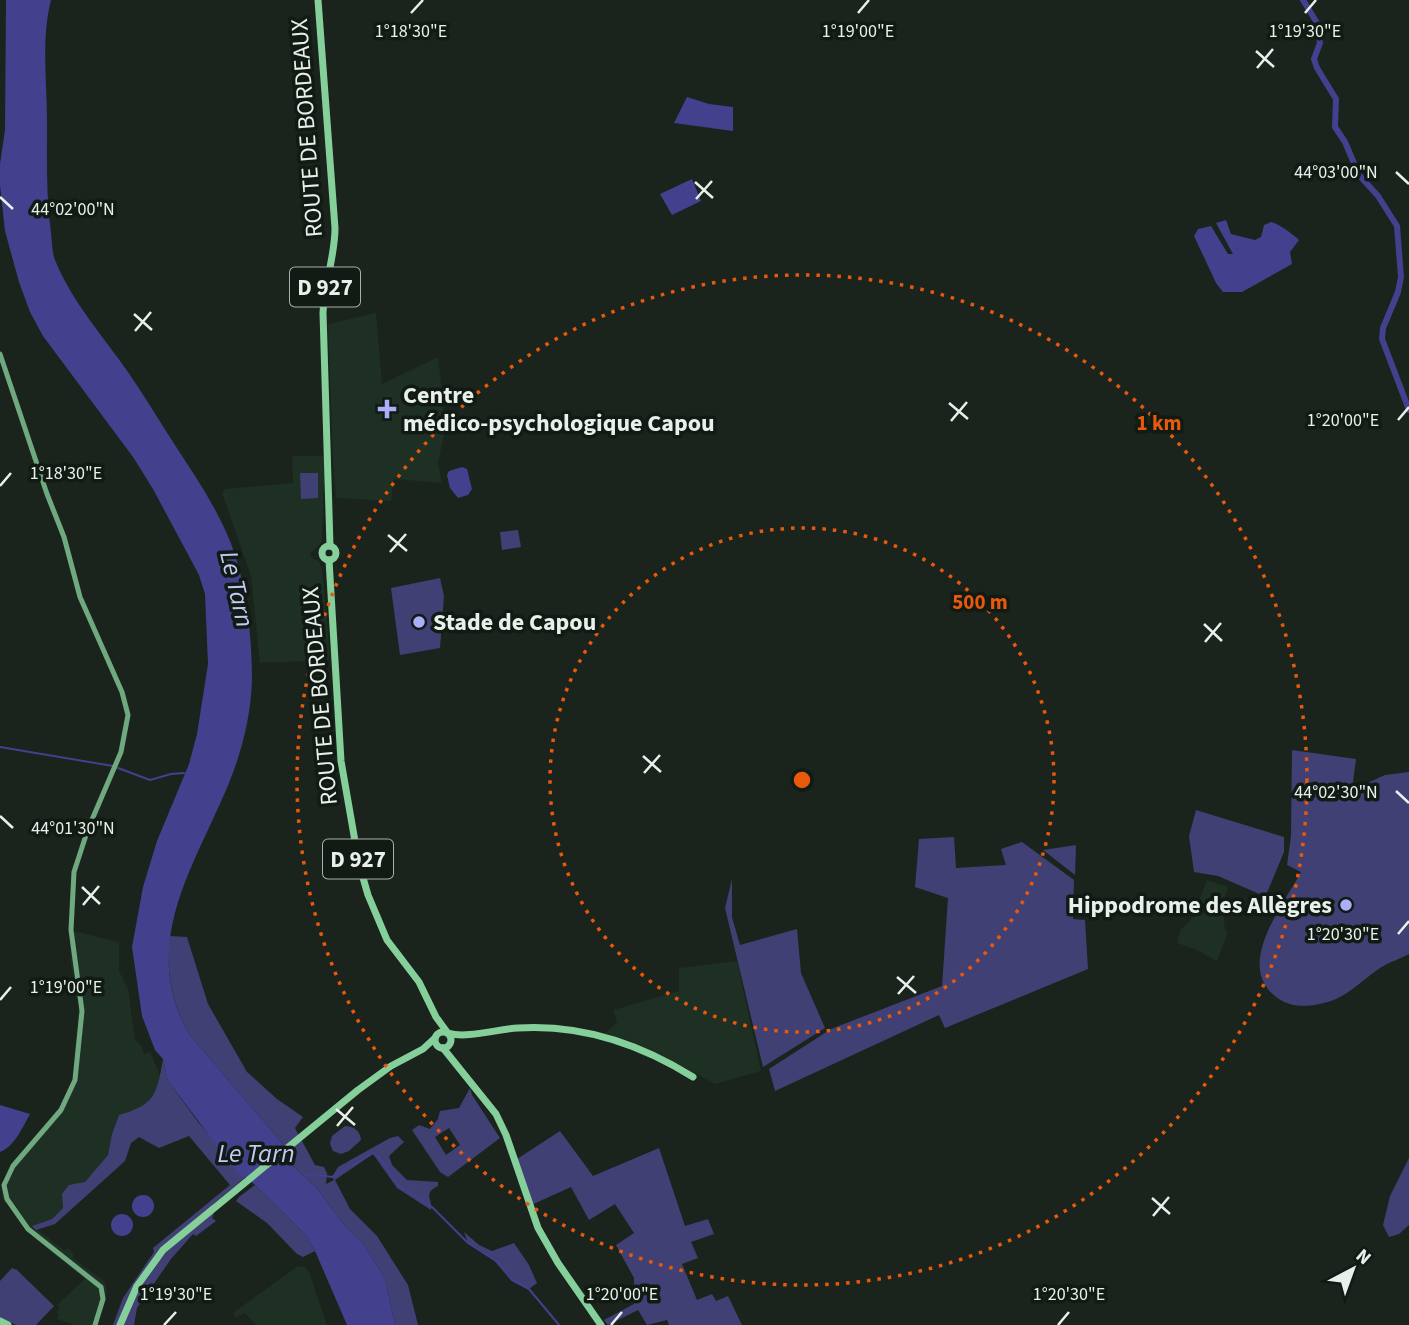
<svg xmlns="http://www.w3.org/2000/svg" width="1409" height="1325" font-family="'Source Sans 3',sans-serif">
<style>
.built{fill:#1e2f23}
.green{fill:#404075;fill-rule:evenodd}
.water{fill:#43408d}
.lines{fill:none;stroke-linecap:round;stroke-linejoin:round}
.stream{stroke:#43408d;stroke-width:2}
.river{stroke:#43408d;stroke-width:6}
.secondary{stroke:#70a980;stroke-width:5}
.primary{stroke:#85cf9b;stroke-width:7}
.ticks{fill:none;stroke:#e9f0eb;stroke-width:2.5}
.ring{fill:none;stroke:#e8590c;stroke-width:3.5;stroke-dasharray:3.5 7}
.poi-dot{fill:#abaffb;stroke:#111b13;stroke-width:2.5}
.labels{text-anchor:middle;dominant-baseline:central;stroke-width:7;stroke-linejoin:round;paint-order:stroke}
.shield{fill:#111b13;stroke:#a8b0aa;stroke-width:2}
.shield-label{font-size:23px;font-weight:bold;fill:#e9f0eb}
.street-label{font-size:24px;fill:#e9f0eb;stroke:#111b13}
.poi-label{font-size:24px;font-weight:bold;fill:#e9f0eb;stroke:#111b13;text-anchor:start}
.water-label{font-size:26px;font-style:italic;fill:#c4c8f4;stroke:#111b13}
.ticks-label{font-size:18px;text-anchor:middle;fill:#e9f0eb;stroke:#111b13;stroke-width:7;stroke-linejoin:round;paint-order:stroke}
.centre{fill:#e8590c;stroke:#111b13;stroke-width:3.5}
.ring-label{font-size:21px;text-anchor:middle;font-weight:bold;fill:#e8590c;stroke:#111b13;stroke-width:7;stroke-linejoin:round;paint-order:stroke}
</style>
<rect width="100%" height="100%" fill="#1a241c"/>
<g class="built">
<polygon points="376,313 382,384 438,357 444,411 445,430 438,463 442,483 394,479 391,501 336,498 333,461 328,324"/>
<polygon points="292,456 325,456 322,542 310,554 311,557 319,562 322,568 330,656 328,660 260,663 251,576 222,493 225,489 293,483"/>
<polygon points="1207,880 1228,887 1221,911 1224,918 1225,931 1228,932 1217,961 1195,949 1177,943 1180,931 1192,918"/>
<polygon points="69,930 119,942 119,971 128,989 135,1040 141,1045 144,1054 150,1052 160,1075 158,1090 140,1109 119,1115 112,1134 108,1155 85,1182 62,1194 63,1208 52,1219 33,1226 64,1250 69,1249 74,1254 73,1258 104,1281 107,1289 106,1301 97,1325 74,1325 57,1319 59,1315 56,1312 60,1309 57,1305 85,1279 30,1234 2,1198 1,1187 11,1164 57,1112 72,1081 79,1004 71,964"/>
<polygon points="737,961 761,1071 715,1084 663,1056 631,1041 605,1033 617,1023 613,1010 679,991 679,968"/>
<polygon points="298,1266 305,1267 309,1272 327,1325 256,1325 245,1313 236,1318 233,1313"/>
</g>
<g class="green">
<polygon points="300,473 318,473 318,498 301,499"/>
<polygon points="518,530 521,547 502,550 500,532"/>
<polygon points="440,578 444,596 440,648 400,655 391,588"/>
<path d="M1292,750L1356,759L1352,790L1385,775L1409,772V954C1400,959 1389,962 1380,968C1366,977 1352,992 1336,999C1319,1006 1295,1010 1279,999C1232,968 1283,906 1301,872L1287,865L1291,836Z"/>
<polygon points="1196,810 1284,837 1284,852 1266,895 1264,896 1218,876 1194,872 1189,836"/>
<polygon points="954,837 956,868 1006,865 1001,849 1022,842 1074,880 1073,919 1085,920 1088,969 945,1028 939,1015 775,1091 769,1069 831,1029 942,986 948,898 915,887 919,839"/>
<polygon points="1076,845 1075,875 1043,850"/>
<polygon points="732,879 732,917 740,945 797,929 801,973 825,1028 763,1067 725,908"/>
<path d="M169,936L187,937L208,1004L247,1072L277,1099L303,1117L295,1128L315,1165L324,1167L327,1173L326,1184L334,1180L332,1177L338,1167L390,1138L398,1136L404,1142L389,1156L392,1165L407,1180L438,1182V1186C422,1194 433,1198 431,1210L397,1188L373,1154L335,1180L350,1209L377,1236L408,1285L418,1325H395L385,1278L364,1245L345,1226L316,1187L293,1166L283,1144L189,1034C172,1004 166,971 169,936Z"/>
<path d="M163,1059L168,1081L198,1122L246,1177L213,1204L216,1208L212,1218L216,1221L196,1236L193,1234L171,1259L137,1308L134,1325H113L123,1298L154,1252L153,1248L230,1185L189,1136L159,1148L139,1137L131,1143L125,1161L55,1224L36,1230L32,1226L52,1219L63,1208L62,1194L69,1185L85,1182L108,1155L112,1134L119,1115C155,1105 157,1094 163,1059Z"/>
<path d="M470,1088L472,1095L500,1138L448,1177L440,1172L412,1130L419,1125L430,1129L438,1119L440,1111L459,1108ZM449,1128L460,1145L446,1155L435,1137Z"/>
<path d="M345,1126C354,1126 360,1131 361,1140L349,1151L341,1154L333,1151L330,1144L332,1136Z"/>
<polygon points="560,1131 593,1176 659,1148 685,1226 708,1219 714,1234 691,1242 698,1258 682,1264 697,1300 712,1294 716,1301 728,1296 742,1325 669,1325 667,1320 647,1325 638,1310 608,1325 604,1320 634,1304 634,1278 616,1245 634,1233 615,1204 589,1220 571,1187 529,1206 514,1161"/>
<polygon points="1409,1158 1409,1225 1399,1234 1389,1237 1383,1225 1390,1196"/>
<polygon points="255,1185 305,1234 315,1251 303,1257 297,1254 267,1223 236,1201 239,1197"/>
<polygon points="464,1232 479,1245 492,1251 514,1243 529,1265 537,1283 529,1289 512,1280 496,1261 468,1243"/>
<polygon points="12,1268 17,1270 54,1306 36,1325 16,1325 0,1317 0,1281"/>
</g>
<g class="water">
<path d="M6,0H51C41,39 47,82 47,122C47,159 46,196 51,233C52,242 52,252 55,260C72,302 103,336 128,372C144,395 158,419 173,442C201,485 232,529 242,581C249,612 252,648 252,680C251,715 242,751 229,783C195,866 138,943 189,1034L283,1144L293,1166L316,1187L345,1226L364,1245L385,1278L395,1325H347L315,1251L305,1234L255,1185L246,1177L240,1176L168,1081L163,1059L155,1050L142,1016L132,947L143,887L157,841L189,764L197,734L208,664L205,594L199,575L153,489L133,457L43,336L30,312L19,282L5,231L0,185V164L5,130Z"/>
<polygon points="687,97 709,104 733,107 733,131 674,123"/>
<polygon points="692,179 701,201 672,215 660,194"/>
<path d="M1226,220L1231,234L1255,240L1261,237L1264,225L1271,222C1281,225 1291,233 1299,240L1290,252L1292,264L1242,292H1223L1216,283L1194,236L1198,229L1211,226L1228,254H1233L1216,223Z"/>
<polygon points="462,467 467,469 472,489 468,495 458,498 450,488 447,475 449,471"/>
<path d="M0,1105L30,1114C22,1128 15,1146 0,1152Z"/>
<circle cx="143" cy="1206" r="11"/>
<circle cx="122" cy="1225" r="11"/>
</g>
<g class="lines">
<g class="stream">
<polyline points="0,747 113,766"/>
<polyline points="118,768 150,780 171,774 184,773"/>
<polyline points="305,1176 312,1174 332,1177 373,1153 379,1157 398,1185 432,1207 468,1243 496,1261 512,1280 529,1289 559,1325"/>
</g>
<polyline class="river" points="1303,0 1317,23 1320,43 1314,59 1317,68 1336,99 1335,127 1345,142 1359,175 1378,196 1397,226 1401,277 1398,292 1383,328 1382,339 1409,410"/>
<polyline class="secondary" points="0,354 47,494 64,537 80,597 122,692 128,715 121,752 88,829 74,872 71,930 82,1011 75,1080 61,1110 13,1166 4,1185 7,1199 28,1229 101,1287 103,1299 95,1325"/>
<g class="primary">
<path d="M318,0L335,228C335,257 324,284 323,313L330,546"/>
<circle cx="329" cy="553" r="7"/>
<polyline points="329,560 341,761 359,864 368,895 387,940 419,982 436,1017 447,1032"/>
<circle cx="443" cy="1040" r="8"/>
<path d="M448,1033C466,1039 498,1029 518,1028C581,1024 640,1044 693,1077"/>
<polyline points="443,1048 496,1114 506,1135 538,1228 558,1263 601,1325"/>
<polyline points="0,1321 8,1325"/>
<polyline points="120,1325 137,1286 163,1250 358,1090 391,1066 423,1049 435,1038"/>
</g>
</g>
<path class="ticks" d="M411,13L423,0M858,13L869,0M1305,13L1316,0M1256,51L1274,67M1257,68L1273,49M1396,172L1409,184M695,182L713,198M0,197L13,209M696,199L712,181M134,314L152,330M135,331L151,312M949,403L968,419M1398,420L1409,407M951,421L967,402M0,486L11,473M388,535L407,551M390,552L406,534M1204,624L1222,641M1205,642L1221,623M643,756L661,772M644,773L660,755M1396,791L1409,803M0,816L13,828M82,887L100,904M83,905L99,886M1398,934L1409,921M897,977L916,993M898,994L914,976M0,1000L11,987M336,1109L355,1125M337,1126L353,1107M1152,1198L1170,1214M1153,1216L1169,1197M164,1325L176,1312M611,1325L622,1312M1058,1325L1069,1312"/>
<g class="ring">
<circle cx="802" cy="780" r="252"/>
<circle cx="802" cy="780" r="505"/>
</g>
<g class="poi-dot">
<path d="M383.5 398.5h7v7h7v7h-7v7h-7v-7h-7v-7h7z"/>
<circle cx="419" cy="622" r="7"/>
<circle cx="1346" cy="905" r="7"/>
</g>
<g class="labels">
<g class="shield">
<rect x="290" y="267.5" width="70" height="39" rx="5"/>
<rect x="323" y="839.5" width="70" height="39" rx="5"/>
</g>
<g class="shield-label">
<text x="325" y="287">D 927</text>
<text x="358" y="859">D 927</text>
</g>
<g class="street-label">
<text transform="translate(307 128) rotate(-94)">ROUTE DE BORDEAUX</text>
<text transform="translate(320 696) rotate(-95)">ROUTE DE BORDEAUX</text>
</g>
<g class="poi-label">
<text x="403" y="395">Centre<tspan x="403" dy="28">médico-psychologique Capou</tspan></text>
<text x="433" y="622">Stade de Capou</text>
<text x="1332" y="905" text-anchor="end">Hippodrome des Allègres</text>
</g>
<g class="water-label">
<text transform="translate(237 589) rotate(77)">Le Tarn</text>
<text x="256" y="1153">Le Tarn</text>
</g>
</g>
<g class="ticks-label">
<text x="858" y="37">1°19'00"E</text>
<text x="1305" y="37">1°19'30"E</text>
<text x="411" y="37">1°18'30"E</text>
<text x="1336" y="178">44°03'00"N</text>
<text x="73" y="215">44°02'00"N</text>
<text x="1343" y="426">1°20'00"E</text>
<text x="66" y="479">1°18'30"E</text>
<text x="1336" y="798">44°02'30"N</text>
<text x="73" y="834">44°01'30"N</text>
<text x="1343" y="940">1°20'30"E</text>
<text x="66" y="993">1°19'00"E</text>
<text x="176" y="1300">1°19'30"E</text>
<text x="622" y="1300">1°20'00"E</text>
<text x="1069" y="1300">1°20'30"E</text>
</g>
<circle cx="802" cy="780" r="10" class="centre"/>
<g class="ring-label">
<text x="1159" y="430">1 km</text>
<text x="980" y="609">500 m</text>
</g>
<g transform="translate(1353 1269) rotate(41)" stroke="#111b13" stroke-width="5" paint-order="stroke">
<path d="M0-5L12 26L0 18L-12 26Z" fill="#e9f0eb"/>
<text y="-10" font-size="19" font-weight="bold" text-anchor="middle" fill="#e9f0eb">N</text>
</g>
</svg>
